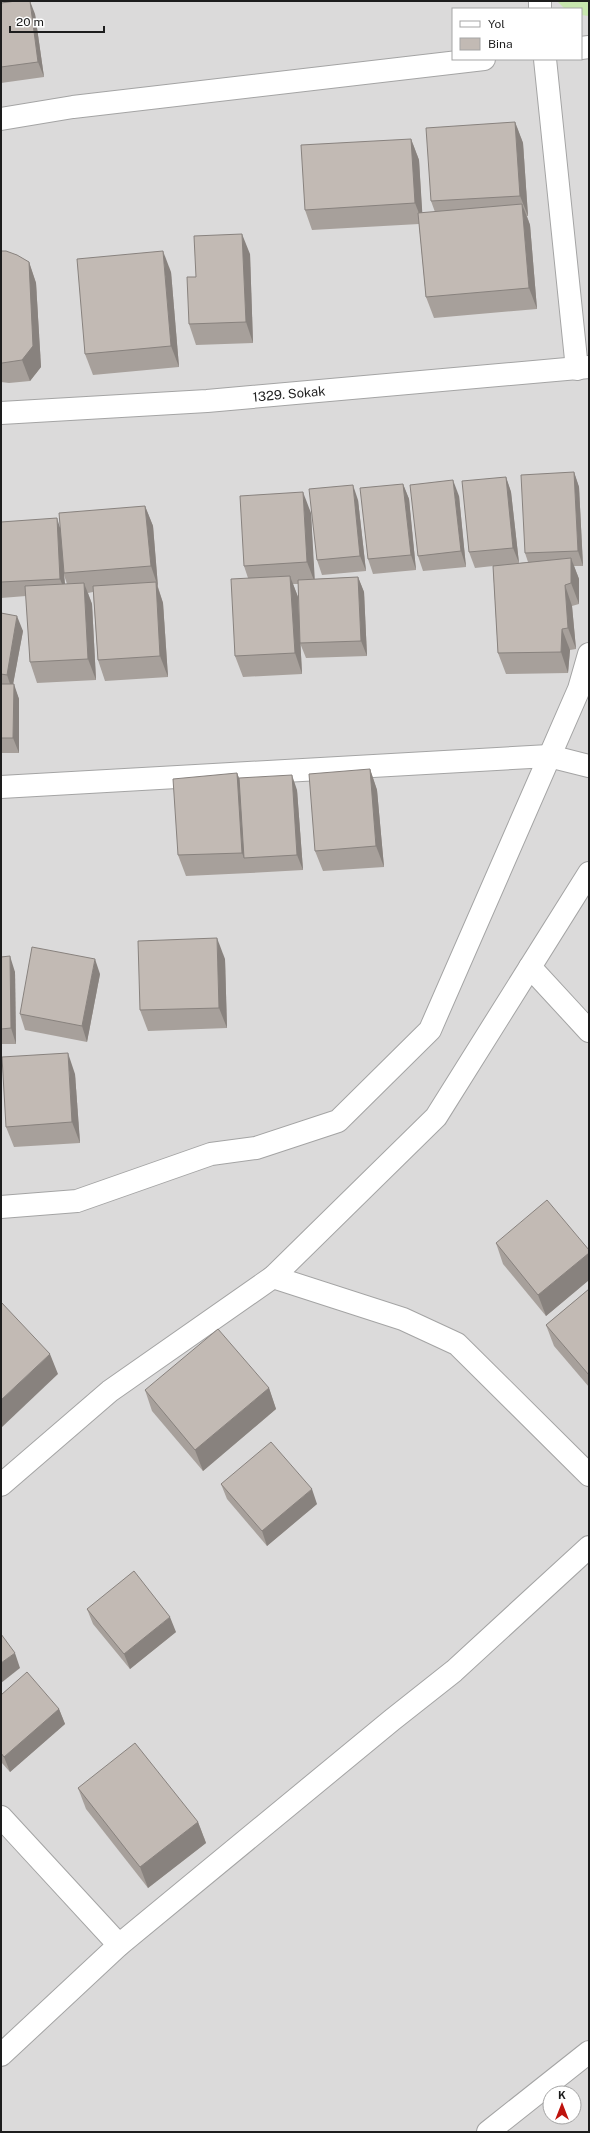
<svg xmlns="http://www.w3.org/2000/svg" width="590" height="2133" font-family="'Public Sans',sans-serif">
<style>
.residential{fill:#dbdada;fill-rule:evenodd}
.grass{fill:#c7e5ad}
.lines{fill:none;stroke-linecap:round;stroke-linejoin:round}
.minor-casing{stroke:#a4a4a4;stroke-width:24}
.minor{stroke:#fff;stroke-width:22}
.wall{fill:#a7a09b;fill-rule:evenodd}
.shaded-wall{fill:#88827e}
.building{fill:#c2bab4;stroke:#88827e}
.labels{text-anchor:middle;dominant-baseline:central;stroke-width:3.5;stroke-linejoin:round;paint-order:stroke}
.street-label{font-size:13px;fill:#1d1d1d;stroke:#fff}
</style>
<rect width="100%" height="100%" fill="#eeebe4"/>
<path class="residential" d="M1,1H589V2132H1ZM453,9H581V59H453ZM550,2093H574V2117H550Z"/>
<polygon class="grass" points="557,1 589,1 589,16 581,15 581,9 565,9"/>
<g class="lines">
<g class="minor-casing">
<g id="minor">
<polyline points="540,1 540,9"/>
<polyline points="581,48 589,47"/>
<polyline points="545,59 577,369"/>
<polyline points="1,119 73,107 484,59"/>
<polyline points="1,413 207,401 589,367"/>
<polyline points="1,787 549,756 589,766"/>
<polyline points="530,967 589,1031"/>
<polyline points="1,1207 77,1201 211,1154 256,1148 338,1121 430,1030 579,689 589,654"/>
<polyline points="273,1277 403,1319 457,1344 589,1475"/>
<polyline points="1,1485 110,1391 273,1277 436,1117 589,873"/>
<polyline points="1,1817 119,1945"/>
<polyline points="1,2055 119,1945 392,1720 454,1671 589,1547"/>
<polyline points="488,2132 589,2052"/>
</g>
</g>
<use href="#minor" class="minor"/>
</g>
<g class="wall">
<polygon points="1,3 35,14 44,77 1,83"/>
<polygon points="515,122 523,143 528,216 527,216 530,225 537,309 434,318 426,297 419,224 312,230 305,210 411,139 419,160 422,213 435,212 431,201"/>
<polygon points="1,251 29,262 36,283 41,367 30,381 9,383 1,382"/>
<polygon points="250,254 253,343 196,345 189,324 196,277"/>
<polygon points="171,272 179,367 93,375 85,354"/>
<polygon points="574,472 579,487 583,566 574,566 579,579 579,604 572,606 576,649 570,650 568,673 506,674 498,653 493,566 475,568 469,552 506,477 511,492 519,563 528,562 525,553"/>
<polygon points="403,484 409,499 416,570 373,574 368,559"/>
<polygon points="459,496 466,567 423,571 418,556"/>
<polygon points="358,500 366,571 322,575 317,560"/>
<path d="M145,506L153,526L158,587L163,603L168,677L105,681L98,660L93,592L88,593L92,604L96,680L37,683L30,662L26,596L1,598V522L60,528ZM64,575L67,584H65Z"/>
<polygon points="311,513 314,579 358,577 364,592 367,656 306,658 300,643 298,584 293,584 298,597 302,674 243,677 235,656 248,578 244,566"/>
<polygon points="1,613 23,631 13,684 19,699 19,753 1,753"/>
<polygon points="370,769 377,790 384,867 323,871 315,851"/>
<polygon points="237,773 239,778 297,790 303,870 250,873 186,876 178,855"/>
<polygon points="1,957 15,972 16,1044 1,1044"/>
<polygon points="225,959 227,1028 148,1031 140,1010"/>
<polygon points="100,974 87,1042 25,1030 20,1014"/>
<polygon points="75,1074 80,1143 14,1147 6,1127"/>
<polygon points="496,1243 589,1250 589,1280 546,1316 503,1264"/>
<polygon points="589,1289 589,1387 554,1346 546,1325"/>
<polygon points="269,1388 276,1409 203,1471 152,1411 145,1390"/>
<polygon points="221,1484 317,1504 267,1546 227,1499"/>
<polygon points="87,1609 176,1632 130,1669 93,1624"/>
<polygon points="1,1695 59,1709 65,1724 10,1772 1,1762"/>
<polygon points="78,1788 198,1822 206,1843 148,1888 86,1809"/>
</g>
<g class="shaded-wall">
<polygon points="30,1 35,14 44,77 38,62"/>
<polygon points="515,122 523,143 528,216 520,196"/>
<polygon points="411,139 419,160 423,224 415,203"/>
<polygon points="522,204 530,225 537,309 529,288"/>
<polygon points="242,234 250,254 253,343 246,322"/>
<polygon points="163,251 171,272 179,367 171,346"/>
<polygon points="29,262 36,283 41,367 30,381 22,360"/>
<polygon points="574,472 579,487 583,566 578,551"/>
<polygon points="506,477 511,492 519,563 513,548"/>
<polygon points="453,480 459,496 466,567 461,551"/>
<polygon points="403,484 409,499 416,570 411,555"/>
<polygon points="353,485 358,500 366,571 360,556"/>
<polygon points="303,492 311,513 315,583 307,562"/>
<polygon points="145,506 153,526 158,587 151,566"/>
<polygon points="57,518 62,534 64,573 64,575 66,594 60,579"/>
<polygon points="571,558 579,579 579,604 571,583"/>
<polygon points="290,576 298,597 302,674 295,653"/>
<polygon points="358,577 364,592 367,656 361,641"/>
<polygon points="156,582 163,603 168,677 160,656"/>
<polygon points="84,583 92,604 96,680 88,659"/>
<polygon points="565,585 572,606 576,649 568,628"/>
<polygon points="17,616 23,631 12,690 7,675"/>
<polygon points="562,629 570,650 568,673 561,652"/>
<polygon points="14,684 19,699 19,753 13,738"/>
<polygon points="370,769 377,790 384,867 376,846"/>
<polygon points="237,773 245,794 244,858 250,873 242,853"/>
<polygon points="292,775 297,790 303,870 297,855"/>
<polygon points="217,938 225,959 227,1028 219,1008"/>
<polygon points="10,956 15,972 16,1044 11,1028"/>
<polygon points="95,959 100,974 87,1042 82,1026"/>
<polygon points="68,1053 75,1074 80,1143 72,1122"/>
<polygon points="589,1253 589,1280 546,1316 538,1295"/>
<polygon points="50,1354 58,1374 1,1428 1,1400"/>
<polygon points="269,1388 276,1409 203,1471 195,1450"/>
<polygon points="312,1489 317,1504 267,1546 262,1531"/>
<polygon points="170,1617 176,1632 130,1669 124,1654"/>
<polygon points="15,1653 20,1668 1,1683 1,1663"/>
<polygon points="59,1709 65,1724 10,1772 4,1757"/>
<polygon points="198,1822 206,1843 148,1888 140,1867"/>
</g>
<g class="building">
<polygon points="16,1 30,1 38,62 1,67 1,3"/>
<polygon points="515,122 520,196 431,201 426,128"/>
<polygon points="411,139 415,203 305,210 301,145"/>
<polygon points="522,204 529,288 426,297 418,213"/>
<polygon points="242,234 246,322 189,324 187,277 196,277 194,236"/>
<polygon points="1,251 6,251 17,255 29,262 33,346 22,360 2,363 1,362"/>
<polygon points="163,251 171,346 85,354 77,259"/>
<polygon points="574,472 578,551 525,553 521,475"/>
<polygon points="506,477 513,548 469,552 462,481"/>
<polygon points="453,480 461,551 418,556 410,485"/>
<polygon points="403,484 411,555 368,559 360,488"/>
<polygon points="353,485 360,556 317,560 309,489"/>
<polygon points="303,492 307,562 244,566 240,496"/>
<polygon points="145,506 151,566 64,573 59,513"/>
<polygon points="57,518 60,579 1,582 1,522"/>
<polygon points="571,558 571,583 565,585 568,628 562,629 561,652 498,653 493,566"/>
<polygon points="290,576 295,653 235,656 231,579"/>
<polygon points="358,577 361,641 300,643 298,580"/>
<polygon points="156,582 160,656 98,660 93,586"/>
<polygon points="84,583 88,659 30,662 25,586"/>
<polygon points="1,613 17,616 7,675 1,674"/>
<polygon points="1,684 14,684 13,738 1,738"/>
<polygon points="370,769 376,846 315,851 309,774"/>
<polygon points="237,773 242,853 178,855 173,779"/>
<polygon points="292,775 297,855 244,858 239,778"/>
<polygon points="217,938 219,1008 140,1010 138,941"/>
<polygon points="32,947 95,959 82,1026 20,1014"/>
<polygon points="10,956 11,1028 1,1029 1,957"/>
<polygon points="68,1053 72,1122 6,1127 2,1057"/>
<polygon points="547,1200 589,1250 589,1253 538,1295 496,1243"/>
<polygon points="589,1289 589,1375 546,1325"/>
<polygon points="1,1302 50,1354 1,1400"/>
<polygon points="218,1329 269,1388 195,1450 145,1390"/>
<polygon points="271,1442 312,1489 262,1531 221,1484"/>
<polygon points="134,1571 170,1617 124,1654 87,1609"/>
<polygon points="1,1634 15,1653 1,1663"/>
<polygon points="27,1672 59,1709 4,1757 1,1753 1,1695"/>
<polygon points="135,1743 198,1822 140,1867 78,1788"/>
</g>
<g class="labels">
<g class="street-label">
<text transform="translate(289 394) rotate(-5)">1329. Sokak</text>
</g>
</g>
<rect width="590" height="2133" fill="none" stroke="#1d1d1d" stroke-width="4"/>
<rect x="452" y="8" width="130" height="52" fill="#ffffff" stroke="#a5a5a5"/>
<rect x="460" y="21" width="20" height="6" fill="#ffffff" stroke="#a5a5a5"/>
<text x="488" y="28" font-size="12" fill="#1d1d1d">Yol</text>
<rect x="460" y="38" width="20" height="12" fill="#c2bab4" stroke="#a5a5a5"/>
<text x="488" y="48" font-size="12" fill="#1d1d1d">Bina</text>
<g transform="translate(562 2105)"><circle r="19" fill="#ffffff" stroke="#a5a5a5"/>
<path d="M0-3L7 15L0 10L-7 15Z" fill="#be130d"/>
<text y="-6" font-size="11" font-weight="bold" text-anchor="middle" fill="#1d1d1d">K</text>
</g>
<path d="M10 26v6h94v-6" fill="none" stroke="#1d1d1d" stroke-width="2"/>
<text x="16" y="26" font-size="12" fill="#1d1d1d" stroke="#ffffff" stroke-width="3" paint-order="stroke">20 m</text>
</svg>
